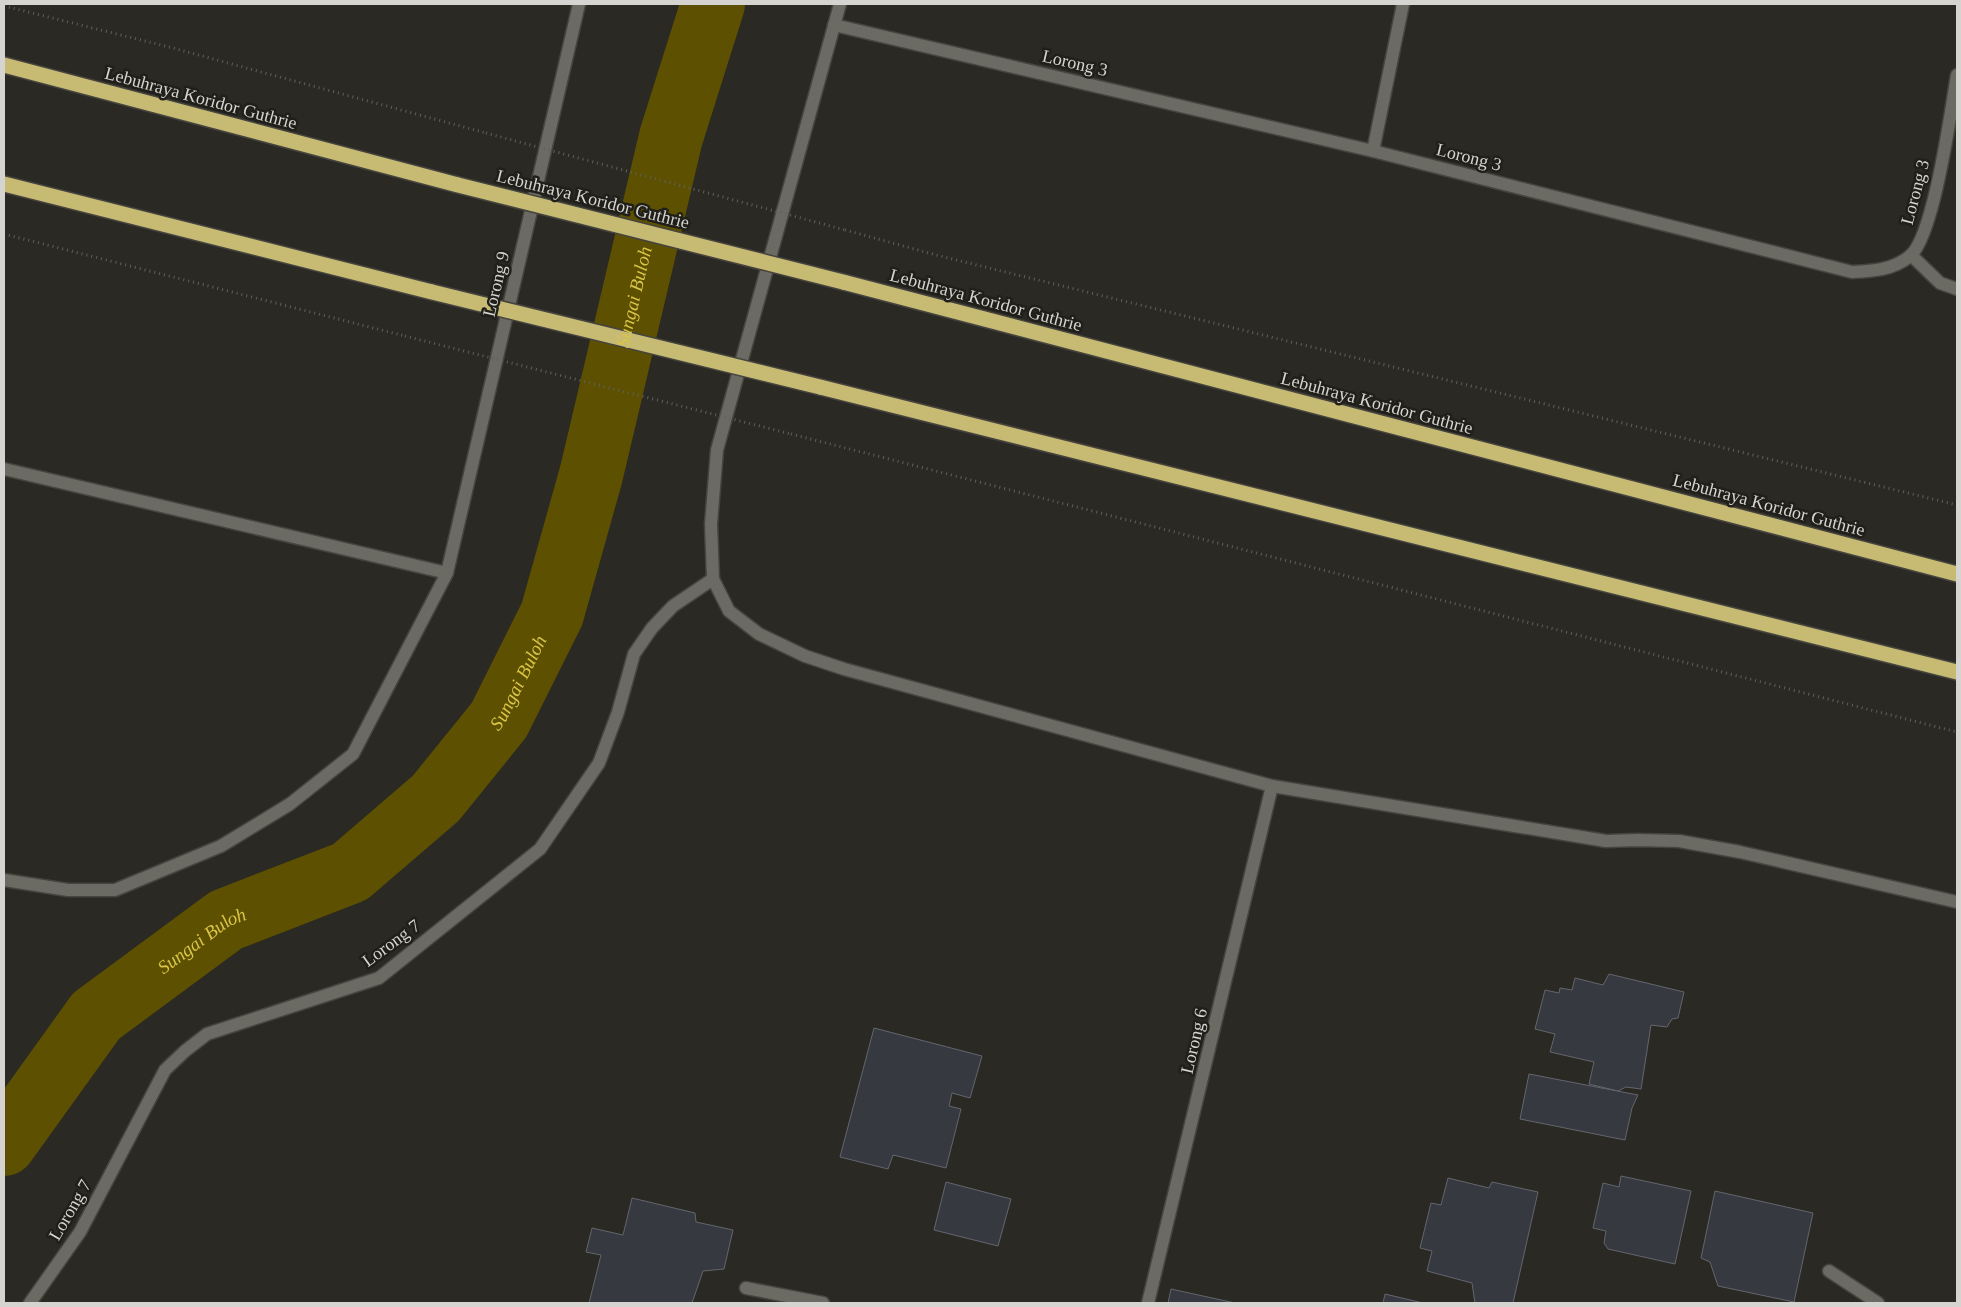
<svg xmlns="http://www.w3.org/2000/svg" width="1961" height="1307" font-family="'Times New Roman',serif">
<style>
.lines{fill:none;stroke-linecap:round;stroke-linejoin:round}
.river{stroke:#5d5000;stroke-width:64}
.building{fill:#36393f;stroke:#63666d}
.service-casing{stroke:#45443f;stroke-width:15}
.minor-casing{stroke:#45443f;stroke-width:15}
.motorway-casing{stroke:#45443f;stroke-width:18}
.path{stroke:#61605b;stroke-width:3;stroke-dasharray:1 4;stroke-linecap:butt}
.service{stroke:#6b6a63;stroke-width:12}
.minor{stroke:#6b6a63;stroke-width:12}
.motorway{stroke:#c7ba72;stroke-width:15}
.motorway-bridge-casing{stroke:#45443f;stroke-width:18;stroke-linecap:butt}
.path-bridge{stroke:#61605b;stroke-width:3;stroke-dasharray:1 4;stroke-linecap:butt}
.motorway-bridge{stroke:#c7ba72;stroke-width:15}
.labels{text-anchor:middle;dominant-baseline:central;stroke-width:5;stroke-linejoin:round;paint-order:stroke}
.street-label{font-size:18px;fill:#d5d4d0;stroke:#201f19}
.water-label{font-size:19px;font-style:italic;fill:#dac447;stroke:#201f19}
</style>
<rect width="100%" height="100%" fill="#2a2923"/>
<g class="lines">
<path class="river" id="s1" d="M4,1144L96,1016L226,920L350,872L436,798L499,720L552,614L591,475L671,137L713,4"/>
</g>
<g class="building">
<polygon points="1609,974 1684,992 1678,1018 1672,1019 1667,1027 1651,1025 1641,1089 1626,1087 1618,1091 1589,1084 1594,1062 1550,1052 1555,1034 1535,1029 1545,990 1559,993 1560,988 1572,990 1575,978 1603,985"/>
<polygon points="874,1028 982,1056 970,1098 952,1093 949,1106 961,1109 946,1168 893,1155 888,1169 840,1157"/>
<polygon points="1529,1074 1638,1095 1632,1108 1625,1140 1520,1119"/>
<polygon points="1621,1176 1691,1191 1675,1264 1608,1249 1604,1243 1606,1231 1593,1228 1603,1183 1619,1187"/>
<polygon points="1448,1178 1489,1188 1492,1182 1538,1192 1513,1303 1475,1303 1472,1283 1427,1271 1432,1251 1420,1248 1431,1203 1441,1205"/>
<polygon points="946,1182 1011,1199 998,1246 934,1230"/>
<polygon points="1715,1191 1813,1213 1794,1302 1718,1286 1710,1262 1701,1258"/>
<polygon points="632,1198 695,1213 696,1222 733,1230 724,1269 703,1271 692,1303 589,1303 601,1255 586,1252 592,1228 623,1235"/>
<polygon points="1171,1289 1235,1303 1168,1303"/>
<polygon points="1385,1294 1423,1303 1383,1303"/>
</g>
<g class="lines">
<g class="service-casing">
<g id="service">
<polyline points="1911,255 1940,283 1957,289"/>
<polyline points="4,880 68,890 115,890 221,846 290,804 353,754 447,573"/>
<polyline points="1829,1271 1878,1303"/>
<polyline points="746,1288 823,1303"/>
</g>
</g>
<g class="minor-casing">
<g id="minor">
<polyline points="840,4 717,450 711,524 713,579 729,611 759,634 805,656 844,669 1272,786 1606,841 1637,840 1679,841 1740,852 1957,902"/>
<path d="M834,25L1373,151L1852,272C1873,271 1893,270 1910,256C1934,236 1951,110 1957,75"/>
<polyline points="1373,151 1403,4"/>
<polyline points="4,469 447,573 579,4"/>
<polyline points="30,1303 80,1232 165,1070 185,1051 207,1034 379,978 540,849 599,763 618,712 634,654 652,628 673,606 713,579"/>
<polyline points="1148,1303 1272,786"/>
</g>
</g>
<g class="motorway-casing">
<g id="motorway">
<polyline points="4,65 458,185"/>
<polyline points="4,184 432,292"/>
<polyline points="843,282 1957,574"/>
<polyline points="820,387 1957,672"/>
</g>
</g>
<g class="path">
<polyline points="4,6 169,47 486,133"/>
<polyline points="845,230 940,256 1957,505"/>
<polyline points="4,234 405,336"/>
<polyline points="791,434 1957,732"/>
</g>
<use href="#service" class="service"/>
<use href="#minor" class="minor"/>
<use href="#motorway" class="motorway"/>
<g class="motorway-bridge-casing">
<g id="motorway-bridge">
<polyline points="458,185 843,282"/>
<polyline points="432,292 820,387"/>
</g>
</g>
<g class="path-bridge">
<polyline points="486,133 845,230"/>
<polyline points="405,336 791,434"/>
</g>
<use href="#motorway-bridge" class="motorway-bridge"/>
</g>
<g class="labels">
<g class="street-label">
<text transform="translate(1075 63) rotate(13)">Lorong 3</text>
<text transform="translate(201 98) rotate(15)">Lebuhraya Koridor Guthrie</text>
<text transform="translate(1469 157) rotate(14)">Lorong 3</text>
<text transform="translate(1915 192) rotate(-75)">Lorong 3</text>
<text transform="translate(593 199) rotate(14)">Lebuhraya Koridor Guthrie</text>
<text transform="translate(496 284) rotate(-77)">Lorong 9</text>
<text transform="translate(986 300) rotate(15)">Lebuhraya Koridor Guthrie</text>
<text transform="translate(1377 403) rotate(15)">Lebuhraya Koridor Guthrie</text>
<text transform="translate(1769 505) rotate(15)">Lebuhraya Koridor Guthrie</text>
<text transform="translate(391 943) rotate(-36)">Lorong 7</text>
<text transform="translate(1194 1041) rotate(-77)">Lorong 6</text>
<text transform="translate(70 1210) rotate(-60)">Lorong 7</text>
</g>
<g class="water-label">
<text stroke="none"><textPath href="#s1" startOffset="1112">Sungai Buloh</textPath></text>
<text stroke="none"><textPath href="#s1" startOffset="708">Sungai Buloh</textPath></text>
<text stroke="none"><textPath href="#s1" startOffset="288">Sungai Buloh</textPath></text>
</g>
</g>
<rect width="1961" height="1307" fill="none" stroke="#d5d4d0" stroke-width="10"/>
</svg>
